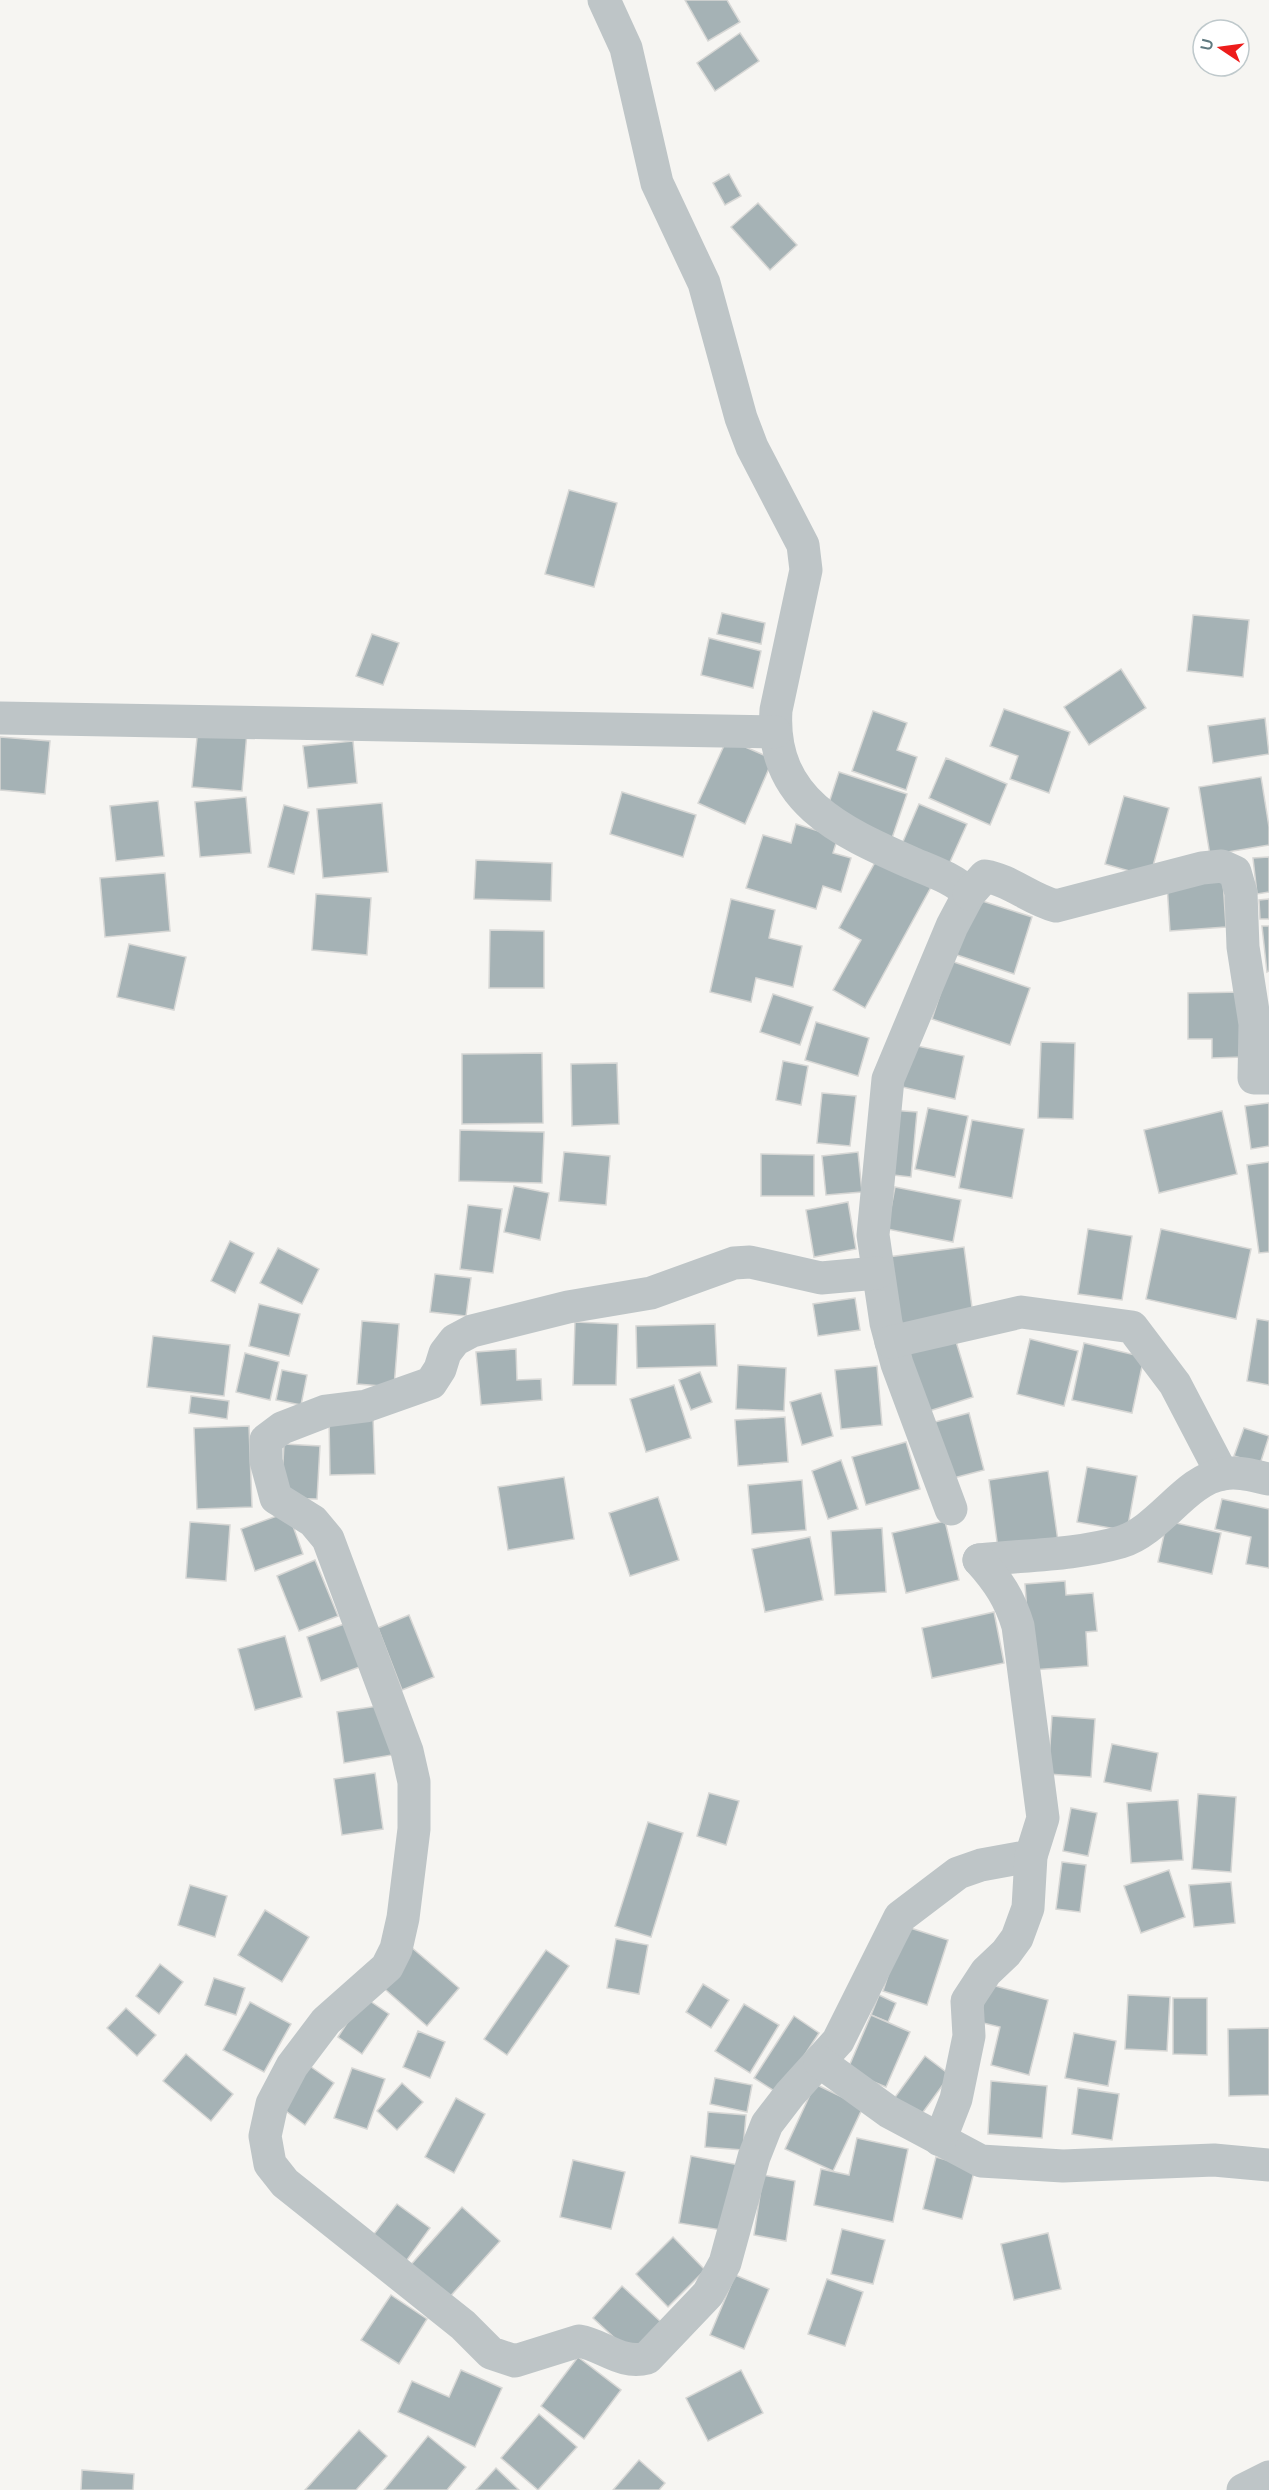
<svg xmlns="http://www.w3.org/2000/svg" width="1269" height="2490" font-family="Cabin,sans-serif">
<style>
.building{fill:#a5b2b5;stroke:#d7d7d5;stroke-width:1.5}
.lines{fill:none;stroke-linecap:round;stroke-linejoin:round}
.minor{stroke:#bec5c7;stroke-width:33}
</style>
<rect width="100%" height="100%" fill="#f6f5f2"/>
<g class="building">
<polygon points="685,0 727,0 740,22 708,41"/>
<polygon points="740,33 759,61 715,91 697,63"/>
<polygon points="729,174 741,196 725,205 713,183"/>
<polygon points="758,203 797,245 770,270 731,227"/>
<polygon points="569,490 617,503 594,587 545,574"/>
<polygon points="722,613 765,623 761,644 717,634"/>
<polygon points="1193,615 1249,620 1243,677 1187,671"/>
<polygon points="372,634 399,643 383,685 356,676"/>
<polygon points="709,638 761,651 753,688 701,675"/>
<polygon points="1121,669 1146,708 1089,745 1064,707"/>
<polygon points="1004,709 1070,732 1049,793 1010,779 1018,756 990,746"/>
<polygon points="873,711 907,723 897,750 917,757 906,790 852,771"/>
<polygon points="1265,718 1269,754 1213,763 1208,726"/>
<polygon points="198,728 247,732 242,791 192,787"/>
<polygon points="0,737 50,741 45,794 0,790"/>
<polygon points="727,739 773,759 745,824 698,803"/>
<polygon points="353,741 357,783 308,788 303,746"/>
<polygon points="946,758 1007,784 990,825 929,798"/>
<polygon points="839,772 907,794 892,838 825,815"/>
<polygon points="1261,777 1269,827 1269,845 1210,855 1199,787"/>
<polygon points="622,792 696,815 683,857 610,834"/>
<polygon points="1124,796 1169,808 1150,877 1105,864"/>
<polygon points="246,797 251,853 200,857 195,802"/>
<polygon points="158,801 164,856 116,861 110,806"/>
<polygon points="382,803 388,872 323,878 317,809"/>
<polygon points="919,804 967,824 949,864 902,844"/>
<polygon points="284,805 309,812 294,874 268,867"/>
<polygon points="796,824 838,837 833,853 851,858 841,892 823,886 816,909 746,888 763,835 791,843"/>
<polygon points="878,857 931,887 865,1008 833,990 861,940 839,928"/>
<polygon points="1269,857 1269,892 1257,894 1253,858"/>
<polygon points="476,860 552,863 551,901 474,899"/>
<polygon points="165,873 170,931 105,937 100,878"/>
<polygon points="1223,880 1226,927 1170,931 1167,884"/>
<polygon points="316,894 371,898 367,955 312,950"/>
<polygon points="973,898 1032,917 1014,974 954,954"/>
<polygon points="731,899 775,910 769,938 802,946 793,987 756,978 751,1002 710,992"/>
<polygon points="1269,899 1269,919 1260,919 1259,900"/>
<polygon points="1262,926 1269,926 1269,971 1267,972"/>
<polygon points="490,930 544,931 544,988 489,988"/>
<polygon points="129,944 186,957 174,1010 117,997"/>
<polygon points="951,961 1030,988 1010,1045 932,1019"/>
<polygon points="1243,992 1244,1057 1212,1058 1212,1039 1188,1039 1188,993"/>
<polygon points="773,994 813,1007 800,1045 760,1032"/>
<polygon points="816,1022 869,1038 858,1076 805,1060"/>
<polygon points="1041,1042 1075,1043 1073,1119 1038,1118"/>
<polygon points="908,1044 964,1056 955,1099 898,1086"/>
<polygon points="542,1053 543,1123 462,1124 462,1054"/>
<polygon points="783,1061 808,1066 801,1105 776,1100"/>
<polygon points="617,1063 619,1124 572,1126 571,1064"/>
<polygon points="822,1093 856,1096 850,1146 817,1143"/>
<polygon points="1269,1103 1269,1146 1251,1149 1245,1106"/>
<polygon points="928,1108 968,1116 955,1177 915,1169"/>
<polygon points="890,1110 917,1112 911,1177 884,1174"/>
<polygon points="1222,1111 1237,1174 1159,1193 1144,1130"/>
<polygon points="972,1120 1024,1129 1012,1198 959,1188"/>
<polygon points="460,1130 544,1132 542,1183 459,1181"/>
<polygon points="564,1152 610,1156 606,1205 559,1201"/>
<polygon points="858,1152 862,1192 826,1195 822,1156"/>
<polygon points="761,1154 814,1155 814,1196 761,1196"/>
<polygon points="1269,1162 1269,1252 1259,1253 1247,1165"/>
<polygon points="514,1186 549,1193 540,1240 504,1232"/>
<polygon points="895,1187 961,1200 953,1242 887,1229"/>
<polygon points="848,1202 856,1249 814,1257 806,1210"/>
<polygon points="468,1205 502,1209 493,1273 460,1269"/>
<polygon points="1088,1229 1132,1236 1122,1300 1078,1294"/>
<polygon points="1161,1229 1251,1249 1236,1319 1146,1299"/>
<polygon points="230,1241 254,1253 235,1293 211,1281"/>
<polygon points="964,1247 973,1315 897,1325 888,1257"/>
<polygon points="278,1248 319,1269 302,1304 260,1283"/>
<polygon points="435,1274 471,1278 466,1316 430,1312"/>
<polygon points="855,1298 860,1330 818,1336 813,1304"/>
<polygon points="259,1304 300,1314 289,1356 249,1346"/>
<polygon points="1257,1319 1269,1321 1269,1385 1247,1381"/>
<polygon points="362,1321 399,1324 394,1387 357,1384"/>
<polygon points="575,1322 618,1324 616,1385 573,1385"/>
<polygon points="715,1324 717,1366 637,1368 636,1326"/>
<polygon points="954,1335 973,1397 923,1413 904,1350"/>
<polygon points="153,1336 230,1345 224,1396 147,1387"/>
<polygon points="1030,1339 1078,1351 1064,1406 1017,1394"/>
<polygon points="1084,1343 1144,1357 1132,1413 1072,1400"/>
<polygon points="516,1349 517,1380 541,1379 542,1400 481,1405 476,1352"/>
<polygon points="245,1353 279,1362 270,1400 236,1392"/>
<polygon points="738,1365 786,1368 784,1411 736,1409"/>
<polygon points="877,1366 882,1425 841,1429 835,1370"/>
<polygon points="282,1370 307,1375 301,1405 276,1400"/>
<polygon points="700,1372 712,1402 691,1410 679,1380"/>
<polygon points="674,1385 691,1438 646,1452 630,1399"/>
<polygon points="821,1393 833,1436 802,1445 790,1402"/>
<polygon points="191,1396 229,1401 227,1419 189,1413"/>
<polygon points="969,1413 984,1470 946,1480 931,1423"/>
<polygon points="373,1416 375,1474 330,1475 329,1417"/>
<polygon points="785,1417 788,1462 738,1466 735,1420"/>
<polygon points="249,1426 252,1507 197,1509 194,1428"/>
<polygon points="1244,1428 1269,1436 1260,1464 1234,1456"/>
<polygon points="906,1442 920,1489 866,1505 852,1457"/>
<polygon points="284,1444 320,1446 317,1499 281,1498"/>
<polygon points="841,1460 858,1509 828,1519 812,1471"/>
<polygon points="1087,1467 1137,1476 1127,1531 1077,1522"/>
<polygon points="1048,1471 1058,1541 998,1549 989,1480"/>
<polygon points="564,1477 574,1539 508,1550 498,1487"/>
<polygon points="802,1480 806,1530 752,1534 748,1485"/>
<polygon points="658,1497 679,1560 630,1576 609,1513"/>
<polygon points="1222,1499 1269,1509 1269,1568 1246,1564 1251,1537 1215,1529"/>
<polygon points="288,1512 303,1554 255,1571 241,1529"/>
<polygon points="945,1521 959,1580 906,1593 892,1533"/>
<polygon points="1167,1521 1221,1533 1212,1574 1158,1562"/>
<polygon points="190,1522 230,1525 226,1581 186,1578"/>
<polygon points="882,1528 886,1592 835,1595 831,1531"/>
<polygon points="810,1537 823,1600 765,1612 752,1549"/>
<polygon points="315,1560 338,1616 299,1631 277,1576"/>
<polygon points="1065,1581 1066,1595 1093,1593 1097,1631 1086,1632 1088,1666 1031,1670 1025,1584"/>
<polygon points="994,1612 1004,1663 932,1678 922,1628"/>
<polygon points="409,1615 434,1677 402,1690 378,1628"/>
<polygon points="350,1622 365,1665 321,1681 307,1637"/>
<polygon points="285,1636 302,1697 255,1710 238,1649"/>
<polygon points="385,1705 392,1755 344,1763 337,1712"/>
<polygon points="1052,1716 1095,1719 1091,1777 1048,1774"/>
<polygon points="1112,1744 1158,1753 1151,1791 1104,1782"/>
<polygon points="375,1773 383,1829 342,1835 334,1779"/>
<polygon points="709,1793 739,1801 726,1845 697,1836"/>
<polygon points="1198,1794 1236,1797 1231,1872 1192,1869"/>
<polygon points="1178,1800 1183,1860 1131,1863 1127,1803"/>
<polygon points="1071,1808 1097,1813 1088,1856 1063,1851"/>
<polygon points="648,1822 683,1833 651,1937 615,1926"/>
<polygon points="1062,1862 1086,1865 1080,1912 1056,1909"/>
<polygon points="1169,1870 1185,1917 1141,1933 1124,1886"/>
<polygon points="1231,1882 1235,1923 1194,1927 1189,1885"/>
<polygon points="190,1885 227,1896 215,1937 178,1925"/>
<polygon points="265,1910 309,1937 282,1982 238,1955"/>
<polygon points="904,1926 948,1940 927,2005 883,1991"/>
<polygon points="616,1939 648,1945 639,1994 607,1988"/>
<polygon points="411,1947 459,1988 427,2026 379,1984"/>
<polygon points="546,1950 569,1966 507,2055 484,2039"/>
<polygon points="160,1964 183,1982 159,2014 136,1996"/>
<polygon points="214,1978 245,1988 236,2015 205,2005"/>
<polygon points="703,1984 729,2000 711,2028 686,2012"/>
<polygon points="988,1984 1048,2000 1029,2075 991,2065 1000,2027 979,2022"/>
<polygon points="879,1995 896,2003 888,2022 871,2015"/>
<polygon points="1128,1995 1170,1997 1167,2051 1125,2049"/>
<polygon points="364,1997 389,2014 362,2054 338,2037"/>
<polygon points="1173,1998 1207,1998 1207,2055 1173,2054"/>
<polygon points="250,2002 291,2024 264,2072 223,2050"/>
<polygon points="744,2004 779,2025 750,2073 715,2051"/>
<polygon points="126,2008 156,2035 137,2056 107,2028"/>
<polygon points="871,2015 910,2032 886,2087 847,2071"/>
<polygon points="794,2016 819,2033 779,2094 754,2078"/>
<polygon points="1269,2028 1269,2095 1229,2096 1228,2029"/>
<polygon points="418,2031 445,2042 430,2078 403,2067"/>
<polygon points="1074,2033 1116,2041 1108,2086 1065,2078"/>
<polygon points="186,2054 233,2094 211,2121 163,2081"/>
<polygon points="925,2056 950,2075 918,2119 893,2100"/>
<polygon points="304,2062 334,2083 305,2125 275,2103"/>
<polygon points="352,2068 385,2079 367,2129 334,2118"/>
<polygon points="715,2078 752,2085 747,2112 710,2104"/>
<polygon points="991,2081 1047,2086 1042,2138 988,2134"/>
<polygon points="402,2083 423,2102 397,2130 377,2111"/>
<polygon points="815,2084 863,2107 833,2171 785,2149"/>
<polygon points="1078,2088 1119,2094 1112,2140 1072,2134"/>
<polygon points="456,2098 485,2114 454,2173 425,2157"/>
<polygon points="708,2112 746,2115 743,2150 705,2147"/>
<polygon points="857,2138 908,2149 893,2222 814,2205 821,2169 849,2175"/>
<polygon points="691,2156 739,2165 727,2231 679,2223"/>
<polygon points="936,2157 975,2168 962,2219 923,2209"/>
<polygon points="573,2160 625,2172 611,2229 560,2217"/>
<polygon points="763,2175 795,2181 786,2241 754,2235"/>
<polygon points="397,2204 430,2228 404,2264 371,2238"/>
<polygon points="462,2207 500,2241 446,2301 408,2268"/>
<polygon points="842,2229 885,2240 873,2284 831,2274"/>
<polygon points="1048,2233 1061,2289 1014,2300 1001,2244"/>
<polygon points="673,2237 705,2270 668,2307 636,2274"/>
<polygon points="735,2275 769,2289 744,2349 710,2335"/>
<polygon points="827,2279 863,2292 845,2346 808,2334"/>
<polygon points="622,2286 661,2322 632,2354 593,2318"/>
<polygon points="391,2295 427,2319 399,2364 361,2340"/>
<polygon points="578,2357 621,2390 584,2439 541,2406"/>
<polygon points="461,2370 502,2388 475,2447 398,2412 412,2381 449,2397"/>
<polygon points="741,2370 763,2413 708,2441 686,2398"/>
<polygon points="539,2414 577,2447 538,2490 501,2458"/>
<polygon points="359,2430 387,2456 356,2490 305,2490"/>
<polygon points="428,2436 466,2467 447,2490 384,2490"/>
<polygon points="639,2460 665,2483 659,2490 613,2490"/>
<polygon points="496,2468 519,2490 476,2490"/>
<polygon points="82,2470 134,2474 133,2490 81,2490"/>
</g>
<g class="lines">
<g class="minor">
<path d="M604,0L626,48L657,183L704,283L741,418L752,447L803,545L806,570L776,710C770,801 842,832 912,863C931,871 955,879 969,894L952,926L888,1079L873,1235L886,1323L897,1364L951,1509"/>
<polyline points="0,718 775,732"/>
<path d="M969,894L985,876C1010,880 1030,899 1056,906L1202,868L1222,866L1235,872L1241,893L1243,947L1255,1024L1254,1078H1269"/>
<path d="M877,1273L821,1278L750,1262L734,1263L651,1293L568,1307L472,1331L455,1340L445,1353L440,1369L431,1383L366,1406L326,1411L282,1428L266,1440V1461L276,1498L313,1521L328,1539L407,1751L414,1782V1829L403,1918L396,1949L387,1967L326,2021L292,2066L272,2104L265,2136L270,2164L285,2183L463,2325L491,2353L515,2361L579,2341C603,2345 621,2365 647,2358L708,2294L725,2263L754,2157L767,2124L790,2094L838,2041L900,1917L958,1873L981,1865L1031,1856"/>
<polyline points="891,1342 1021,1312 1132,1327 1175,1384 1222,1474"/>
<path d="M979,1560C1025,1555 1076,1555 1121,1542C1160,1530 1185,1480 1223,1474C1239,1471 1254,1476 1269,1479"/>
<polyline points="820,2062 889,2112 981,2161 1063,2166 1214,2160 1269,2165"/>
<path d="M940,2140L956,2099L969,2036L967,2001L986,1972L1006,1953L1017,1938L1028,1908L1031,1856L1043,1818L1018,1626C1010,1599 998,1581 979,1560"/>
<polyline points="1243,2490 1269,2477"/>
</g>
</g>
<g transform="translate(1221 48) rotate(283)"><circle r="28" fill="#ffffff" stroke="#bfc9cc" stroke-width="1.5"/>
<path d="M0-4.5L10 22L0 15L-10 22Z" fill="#ed1c1b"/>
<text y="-9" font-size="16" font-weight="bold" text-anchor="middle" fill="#5f797f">U</text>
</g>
</svg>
